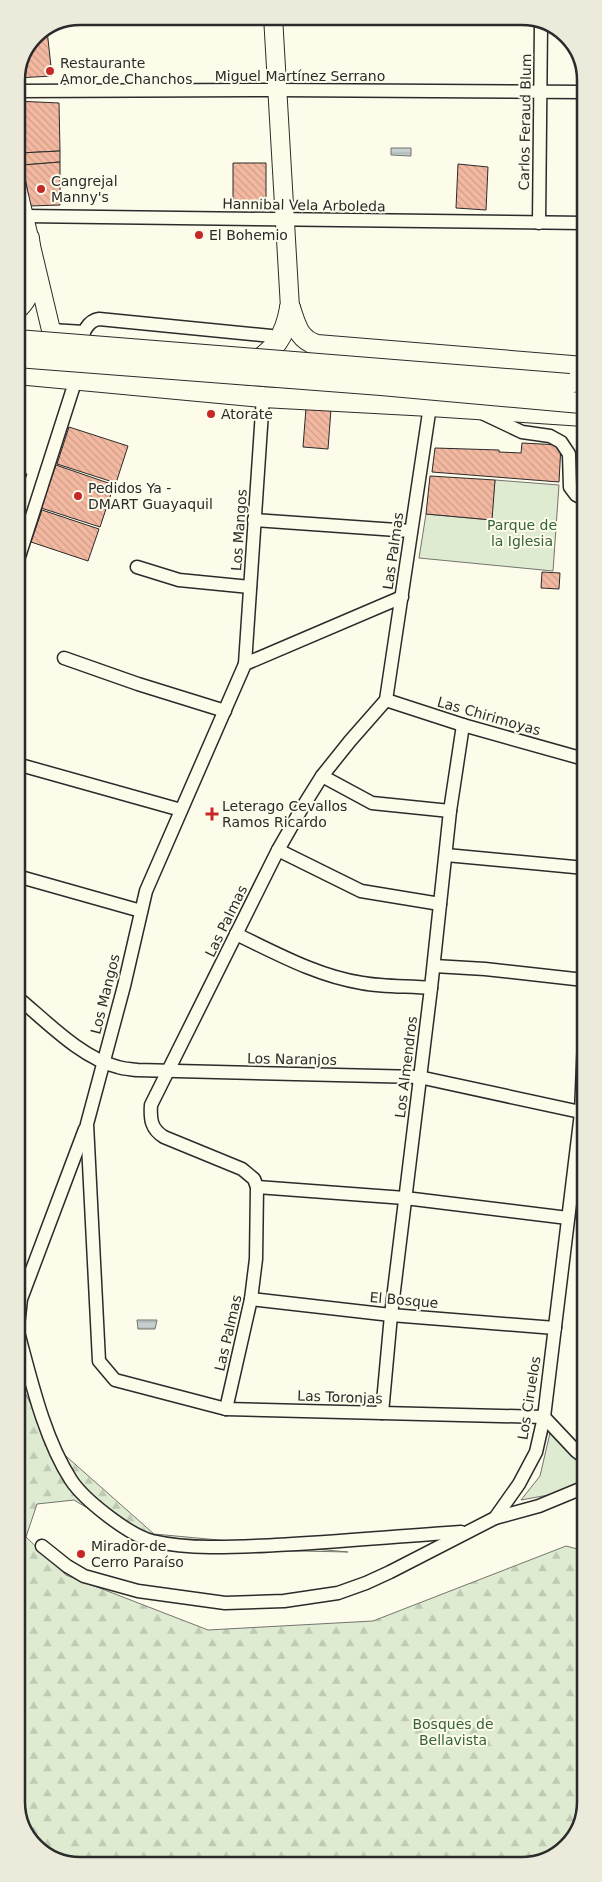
<svg xmlns="http://www.w3.org/2000/svg" width="602" height="1882" font-family="'DejaVu Sans',sans-serif">
<style>
.forest{fill:url(#forest-firs);stroke:#74746e}
.park{fill:#deebd1;stroke:#74746e}
.water{fill:url(#water-rules);stroke:#74746e}
.building{fill:url(#building-back-hatch);stroke:#2b2b2b}
.lines{fill:none;stroke-linecap:round;stroke-linejoin:round}
.street-casing{stroke:#2b2b2b;stroke-width:15}
.secondary-casing{stroke:#2b2b2b;stroke-width:20}
.primary-casing{stroke:#2b2b2b;stroke-width:22}
.street{stroke:#fdfbea;stroke-width:12}
.secondary{stroke:#fdfbea;stroke-width:18}
.primary{stroke:#fdfbea;stroke-width:20}
.primary-bridge-casing{stroke:#2b2b2b;stroke-width:22;stroke-linecap:butt}
.primary-bridge{stroke:#fdfbea;stroke-width:20}
.poi-dot{fill:#c62828;stroke:#fdfbea;stroke-width:2}
.labels{text-anchor:middle;dominant-baseline:central;stroke-width:4;stroke-linejoin:round;paint-order:stroke}
.poi-label{font-size:14px;fill:#2b2b2b;stroke:#fdfbea;text-anchor:start}
.street-label{font-size:14px;fill:#2b2b2b;stroke:#fdfbea}
.park-label{font-size:14px;fill:#34623c;stroke:#fdfbea}
.rim{fill:none;stroke:#2b2b2b;stroke-width:2.5}
</style>
<defs>
<pattern id="forest-firs" width="22" height="20" patternUnits="userSpaceOnUse" patternTransform="scale(1.25)"><rect width="22" height="20" fill="#deebd1"/><path d="M5 1l3.5 6h-7zM16 11l3.5 6h-7z" fill="#bfcab4"/></pattern>
<pattern id="water-rules" width="6" height="5" patternUnits="userSpaceOnUse" patternTransform="scale(1.25)"><rect width="6" height="5" fill="#c7d0d0"/><path d="M0 2.5h6" fill="none" stroke="#abb3b3"/></pattern>
<pattern id="building-back-hatch" width="6" height="6" patternUnits="userSpaceOnUse" patternTransform="scale(1.25)"><rect width="6" height="6" fill="#f2b8a0"/><path d="M-1 5l2 2M0 0l6 6M5-1l2 2" fill="none" stroke="#d09e8a"/></pattern>
</defs>
<rect width="100%" height="100%" fill="#fdfbea"/>
<polygon class="forest" points="18,1379 50,1442 154,1534 348,1552 154,1548 74,1500 37,1504 26,1537 66,1575 208,1630 373,1621 566,1546 585,1551 586,1802 572,1841 538,1864 76,1866 38,1850 18,1818"/>
<g class="park">
<polygon points="495,480 559,485 553,571 419,558 426,514 491,520"/>
<polygon points="550,1433 585,1467 585,1482 554,1494 521,1500 540,1476"/>
</g>
<g class="water">
<polygon points="391,148 411,148 411,156 391,155"/>
<polygon points="137,1320 157,1320 155,1329 138,1329"/>
</g>
<g class="building">
<polygon points="47,30 52,76 16,78 35,35"/>
<polygon points="16,101 59,103 60,151 20,153 16,135"/>
<polygon points="60,151 60,162 23,165 20,153"/>
<polygon points="60,162 60,205 30,206 23,165"/>
<polygon points="233,163 266,163 266,203 233,204"/>
<polygon points="458,164 488,167 486,210 456,208"/>
<polygon points="306,408 331,409 328,449 303,447"/>
<polygon points="69,427 128,446 116,483 57,464"/>
<polygon points="522,443 561,445 559,482 432,472 435,448 499,450 499,452 521,453"/>
<polygon points="56,465 114,485 100,527 41,508"/>
<polygon points="17,471 27,474 17,504"/>
<polygon points="430,476 495,480 492,520 426,514"/>
<polygon points="42,510 99,529 88,561 31,542"/>
<polygon points="542,572 560,573 559,589 541,588"/>
</g>
<g class="lines">
<g class="street-casing">
<g id="street">
<polyline points="16,91 278,90 584,92"/>
<polyline points="24,216 584,223"/>
<polyline points="539,223 541,23"/>
<polyline points="51,330 84,332"/>
<path d="M77,350C82,338 85,321 99,319L271,336"/>
<polyline points="482,413 522,432 550,436 561,442 569,454 570,487 576,495 584,499"/>
<polyline points="254,520 411,531"/>
<polyline points="17,563 76,379"/>
<polyline points="137,567 179,580 250,587"/>
<polyline points="402,597 245,664 146,891 124,986 87,1124 99,1361 115,1380 226,1409 544,1417 576,1451 585,1458"/>
<polyline points="64,658 138,684 225,711"/>
<polyline points="245,664 263,397"/>
<polyline points="386,700 463,725 584,759"/>
<polyline points="24,766 181,810"/>
<polyline points="322,776 372,803 450,811"/>
<polyline points="278,850 361,891 440,904"/>
<polyline points="446,855 585,868"/>
<polyline points="17,876 141,911"/>
<path d="M236,934C276,953 317,976 362,983C384,987 408,986 431,988"/>
<polyline points="434,966 485,969 584,980"/>
<path d="M17,997C46,1021 81,1058 118,1067C124,1069 131,1069 137,1070L419,1077L585,1113"/>
<polyline points="257,1187 405,1198 568,1218"/>
<polyline points="251,1299 391,1315 555,1328"/>
<polyline points="18,1326 21,1299 85,1129"/>
<path d="M18,1332C31,1380 44,1438 71,1480C84,1500 129,1535 152,1541C192,1550 236,1547 276,1545C338,1542 399,1536 461,1532"/>
<path d="M226,1409L251,1299L256,1259L257,1187L254,1179L242,1169L164,1137C151,1129 150,1119 151,1105L278,850L302,808L322,776L350,741L386,700L430,406"/>
<polyline points="382,1413 391,1315 431,988 450,811 463,725"/>
<polyline points="495,1518 539,1506 585,1487"/>
<polyline points="42,1546 67,1566 84,1576 138,1591 225,1603 284,1601 338,1593 366,1583 390,1572 495,1518 519,1484 536,1452 544,1417 581,1113 584,1040 585,819"/>
</g>
</g>
<g class="secondary-casing">
<g id="secondary">
<polyline points="273,16 290,308"/>
<polyline points="16,183 51,330 60,354"/>
</g>
</g>
<g class="primary-casing">
<g id="primary">
<path d="M290,308C296,325 298,339 317,345L584,367"/>
<path d="M17,309C38,291 31,263 29,238"/>
<path d="M249,366C275,350 285,337 290,308"/>
<polyline points="17,374 263,397 430,406 584,416"/>
<polyline points="569,384 584,384"/>
</g>
</g>
<use href="#street" class="street"/>
<use href="#secondary" class="secondary"/>
<use href="#primary" class="primary"/>
<g class="primary-bridge-casing">
<g id="primary-bridge">
<polyline points="17,340 569,384"/>
<polyline points="17,357 381,385 581,403"/>
</g>
</g>
<use href="#primary-bridge" class="primary-bridge"/>
</g>
<g class="poi-dot">
<circle cx="50" cy="71" r="5"/>
<circle cx="41" cy="189" r="5"/>
<circle cx="199" cy="235" r="5"/>
<circle cx="211" cy="414" r="5"/>
<circle cx="78" cy="496" r="5"/>
<path d="M209.5 806.5h5v5h5v5h-5v5h-5v-5h-5v-5h5z"/>
<circle cx="81" cy="1554" r="5"/>
</g>
<g class="labels">
<g class="poi-label">
<text x="60" y="63">Restaurante<tspan x="60" dy="16">Amor de Chanchos</tspan></text>
<text x="51" y="181">Cangrejal<tspan x="51" dy="16">Manny's</tspan></text>
<text x="209" y="235">El Bohemio</text>
<text x="221" y="414">Atorate</text>
<text x="88" y="488">Pedidos Ya -<tspan x="88" dy="16">DMART Guayaquil</tspan></text>
<text x="222" y="806">Leterago Cevallos<tspan x="222" dy="16">Ramos Ricardo</tspan></text>
<text x="91" y="1546">Mirador de<tspan x="91" dy="16">Cerro Paraíso</tspan></text>
</g>
<g class="street-label">
<text x="300" y="76">Miguel Martínez Serrano</text>
<text transform="translate(525 122) rotate(-89)">Carlos Feraud Blum</text>
<text transform="translate(304 205) rotate(1)">Hannibal Vela Arboleda</text>
<text transform="translate(239 530) rotate(-86)">Los Mangos</text>
<text transform="translate(393 551) rotate(-82)">Las Palmas</text>
<text transform="translate(489 716) rotate(16)">Las Chirimoyas</text>
<text transform="translate(226 921) rotate(-64)">Las Palmas</text>
<text transform="translate(105 994) rotate(-76)">Los Mangos</text>
<text transform="translate(292 1059) rotate(1)">Los Naranjos</text>
<text transform="translate(406 1067) rotate(-83)">Los Almendros</text>
<text transform="translate(404 1300) rotate(5)">El Bosque</text>
<text transform="translate(228 1333) rotate(-77)">Las Palmas</text>
<text transform="translate(340 1397) rotate(2)">Las Toronjas</text>
<text transform="translate(529 1398) rotate(-81)">Los Ciruelos</text>
</g>
<g class="park-label">
<text x="522" y="525">Parque de<tspan x="522" dy="16">la Iglesia</tspan></text>
<text x="453" y="1724">Bosques de<tspan x="453" dy="16">Bellavista</tspan></text>
</g>
</g>
<path d="M0 0H602V1882H0ZM80 25H522A55 55 0 0 1 577 80V1802A55 55 0 0 1 522 1857H80A55 55 0 0 1 25 1802V80A55 55 0 0 1 80 25Z" fill="#eceadb" fill-rule="evenodd"/>
<path class="rim" d="M80 25H522A55 55 0 0 1 577 80V1802A55 55 0 0 1 522 1857H80A55 55 0 0 1 25 1802V80A55 55 0 0 1 80 25Z"/>
</svg>
